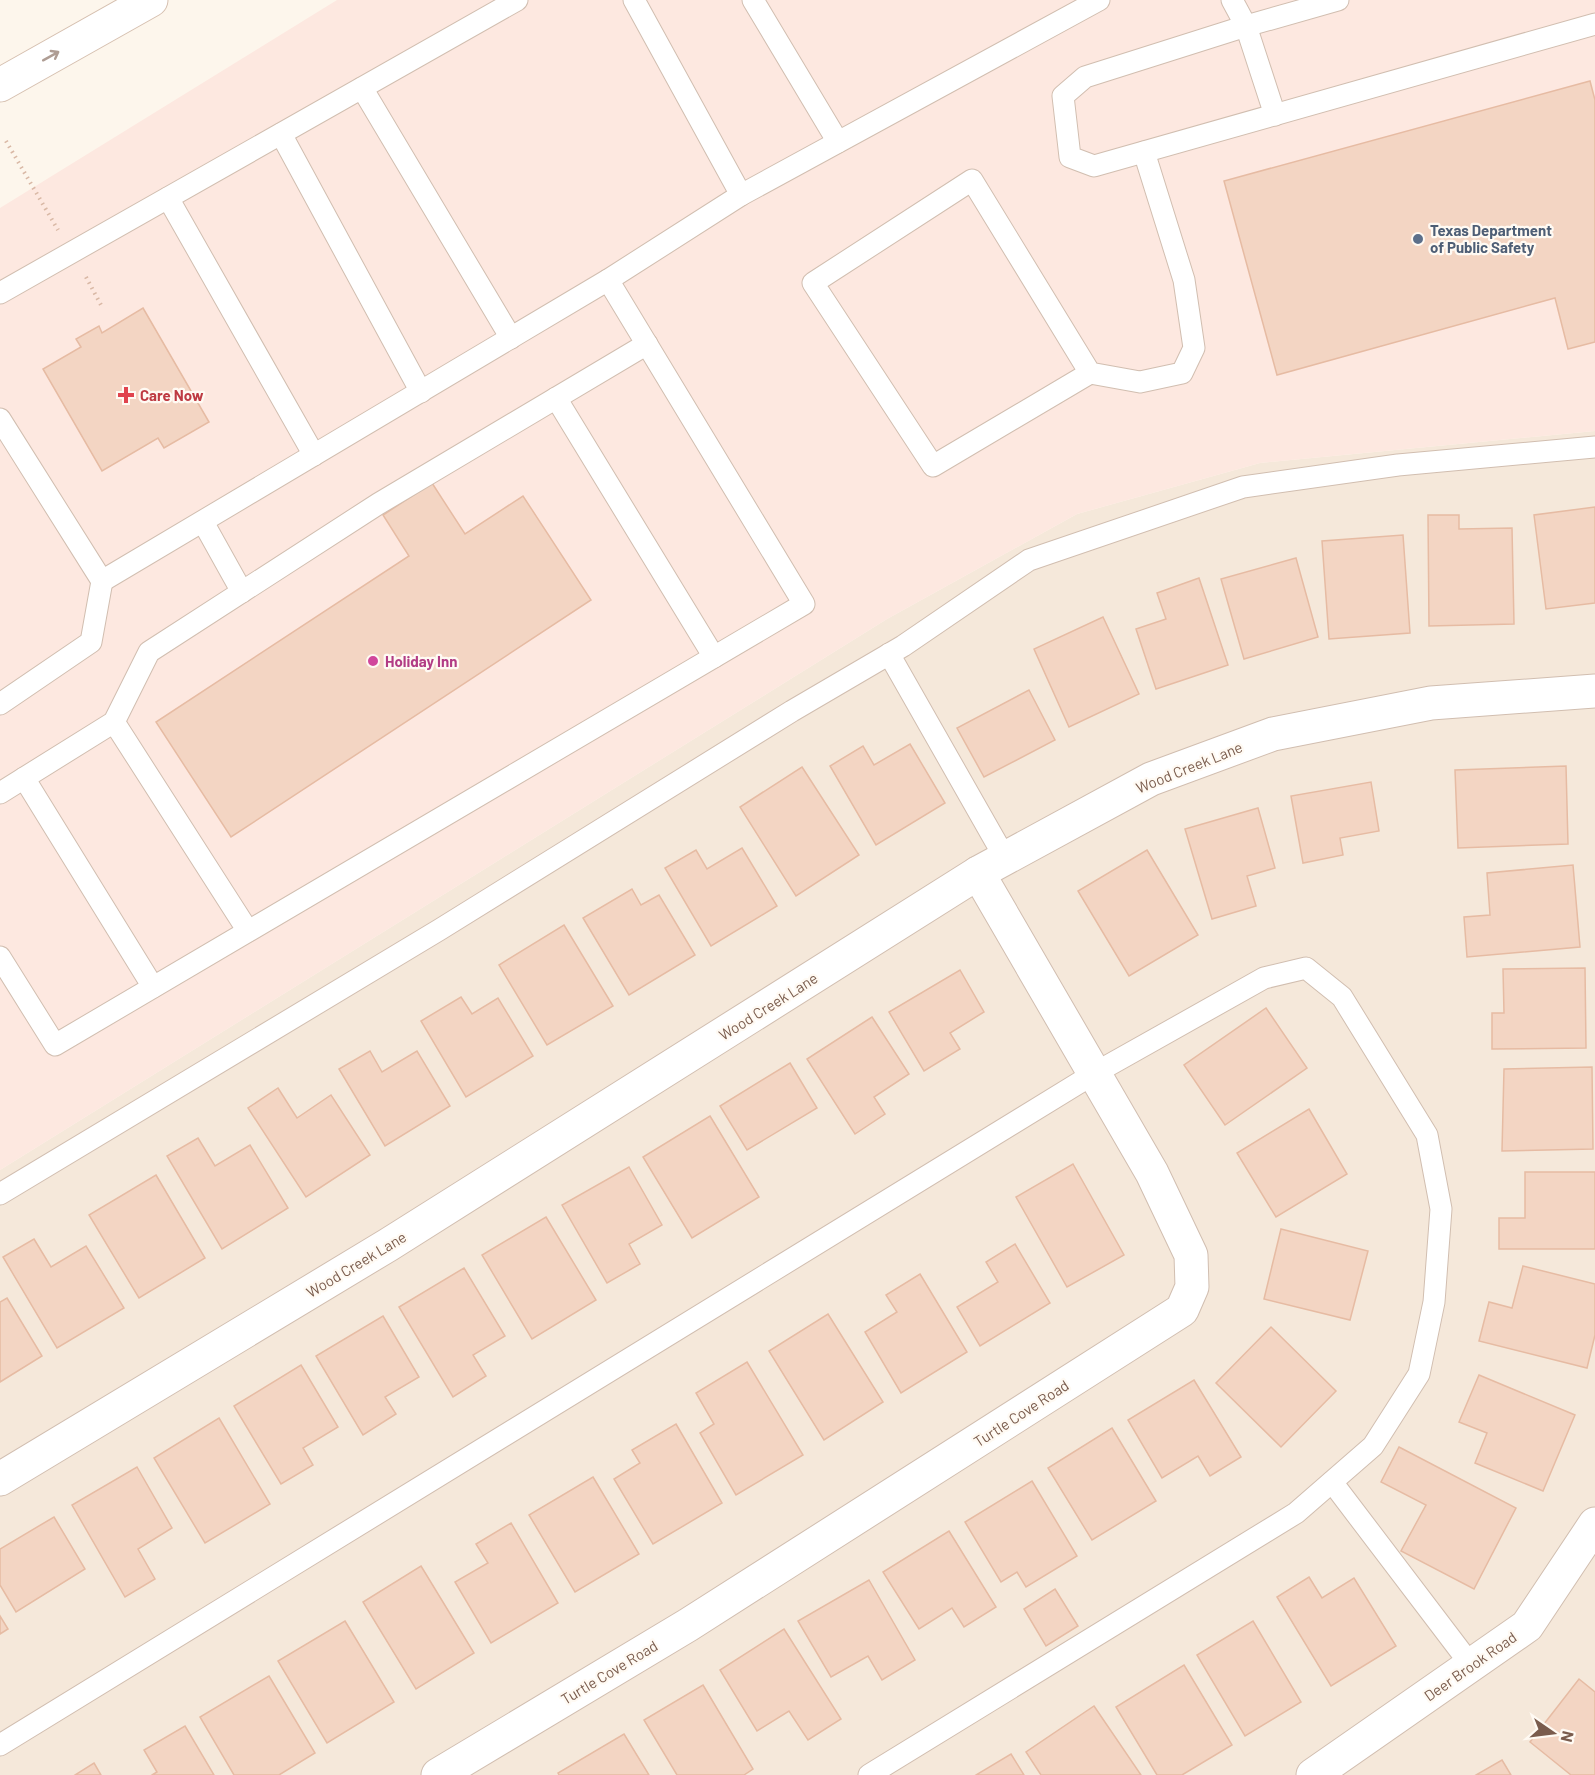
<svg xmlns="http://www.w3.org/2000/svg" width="1595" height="1775" font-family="Barlow,sans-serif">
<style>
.residential{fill:#f5e8da}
.commercial{fill:#fde8e0}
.building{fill:#f3d5c3;stroke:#e6bba3;stroke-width:1.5}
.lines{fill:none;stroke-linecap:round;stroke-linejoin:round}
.service-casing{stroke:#d1beb0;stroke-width:23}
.minor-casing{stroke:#d1beb0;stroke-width:35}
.secondary-casing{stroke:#d6c0b0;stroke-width:35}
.path{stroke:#d9b8a5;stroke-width:4;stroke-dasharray:1.5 4.5;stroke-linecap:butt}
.service{stroke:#fff;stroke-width:21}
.minor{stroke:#fff;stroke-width:33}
.secondary{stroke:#fff;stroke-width:33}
.oneway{stroke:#af9d94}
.service-dot{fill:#5c6f8a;stroke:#fffaf3;stroke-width:2}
.health-dot{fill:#e0444e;stroke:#fffaf3;stroke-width:2}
.hotel-dot{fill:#d1479c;stroke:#fffaf3;stroke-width:2}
.labels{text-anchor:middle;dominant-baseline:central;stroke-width:4.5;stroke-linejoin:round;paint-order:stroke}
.service-label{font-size:15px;font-weight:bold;fill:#4e5e75;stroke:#fffaf3;text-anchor:start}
.health-label{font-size:15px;font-weight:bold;fill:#be3a42;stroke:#fffaf3;text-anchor:start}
.hotel-label{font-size:15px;font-weight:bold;fill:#b23c85;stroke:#fffaf3;text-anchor:start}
.street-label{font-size:15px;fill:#7a5c4d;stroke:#fffaf3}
</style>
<rect width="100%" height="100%" fill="#fdf6ec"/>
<polygon class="residential" points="1595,431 1595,1775 0,1775 0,1170 887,619 1077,514 1260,463"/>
<polygon class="commercial" points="337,0 1595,0 1595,431 1260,463 1077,514 887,619 0,1170 0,208"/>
<g class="building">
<polygon points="1590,81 1595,100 1595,342 1568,349 1555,298 1277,375 1224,181"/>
<polygon points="143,308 209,422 164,448 158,438 102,471 43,369 81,347 76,339 99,326 102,333"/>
<polygon points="432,483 465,534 523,496 591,600 231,837 156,722 409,556 383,515"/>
<polygon points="1595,507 1595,603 1546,609 1534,515"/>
<polygon points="1428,515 1459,515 1459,529 1512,528 1514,624 1429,626"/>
<polygon points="1403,535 1410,633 1329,639 1322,541"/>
<polygon points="1296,558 1318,637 1244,659 1221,579"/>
<polygon points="1199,578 1228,665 1156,689 1136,629 1166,619 1157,593"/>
<polygon points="1103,617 1139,694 1069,727 1034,649"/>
<polygon points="1029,690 1055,740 984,777 957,728"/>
<polygon points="910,744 945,803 876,845 830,766 863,746 874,765"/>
<polygon points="1566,766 1568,844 1458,848 1455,770"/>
<polygon points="802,767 859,855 796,896 740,807"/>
<polygon points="1371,782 1379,831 1340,838 1343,855 1303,863 1291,796"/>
<polygon points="1258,808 1275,868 1247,876 1256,906 1212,919 1185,829"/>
<polygon points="742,848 777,906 711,946 665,868 696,850 707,869"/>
<polygon points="1147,850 1198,935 1129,976 1078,891"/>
<polygon points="1573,865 1580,947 1467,957 1464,917 1490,915 1487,873"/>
<polygon points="632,889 641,905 659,895 695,955 629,995 583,918"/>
<polygon points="564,925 613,1006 547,1045 499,965"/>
<polygon points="1585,968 1586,1048 1492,1049 1492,1013 1504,1013 1503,969"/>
<polygon points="960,970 984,1012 950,1033 960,1049 924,1071 889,1012"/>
<polygon points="461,997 472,1014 498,998 533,1056 466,1097 421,1021"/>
<polygon points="1266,1008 1307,1068 1225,1125 1184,1065"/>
<polygon points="872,1017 909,1074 874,1097 885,1114 855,1134 807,1059"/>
<polygon points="370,1051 382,1072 417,1051 450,1106 385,1146 339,1069"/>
<polygon points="790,1063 817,1108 747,1150 720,1106"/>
<polygon points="1592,1067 1593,1149 1502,1151 1504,1069"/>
<polygon points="278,1088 297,1118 331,1095 370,1155 306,1197 248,1108"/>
<polygon points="1309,1109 1347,1174 1276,1217 1237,1153"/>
<polygon points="710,1116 759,1197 692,1238 643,1157"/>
<polygon points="198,1138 215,1166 250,1145 288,1208 222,1249 167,1156"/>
<polygon points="1073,1164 1124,1255 1067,1287 1016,1197"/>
<polygon points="629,1167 662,1225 629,1244 640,1264 607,1283 562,1205"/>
<polygon points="1525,1172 1595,1172 1595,1249 1499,1249 1499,1218 1525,1218"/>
<polygon points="156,1175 205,1258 139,1298 89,1215"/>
<polygon points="546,1217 596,1300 532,1339 482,1255"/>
<polygon points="1281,1229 1368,1251 1350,1320 1264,1299"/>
<polygon points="34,1239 51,1267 86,1246 124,1308 57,1348 3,1257"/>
<polygon points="1015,1244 1050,1303 980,1346 957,1307 998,1282 986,1262"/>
<polygon points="1523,1266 1595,1284 1595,1335 1587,1368 1479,1341 1489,1302 1512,1308"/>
<polygon points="464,1268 505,1336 473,1355 486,1376 453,1397 399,1307"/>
<polygon points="920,1274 967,1352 901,1393 865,1332 897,1312 886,1295"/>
<polygon points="7,1298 42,1356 0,1382 0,1302"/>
<polygon points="828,1314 883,1402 824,1440 769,1351"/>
<polygon points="383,1316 419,1377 385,1397 396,1414 363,1435 316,1356"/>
<polygon points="1271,1327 1336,1391 1281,1447 1216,1383"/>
<polygon points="747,1362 803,1455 736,1495 700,1433 714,1424 696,1393"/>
<polygon points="301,1365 338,1427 303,1448 313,1465 281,1484 234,1406"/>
<polygon points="1479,1375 1575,1415 1543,1491 1475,1463 1487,1433 1459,1422"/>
<polygon points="1194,1380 1241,1457 1210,1476 1198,1456 1162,1478 1128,1420"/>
<polygon points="219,1418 270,1504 205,1543 154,1458"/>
<polygon points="676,1424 722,1503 653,1544 614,1479 640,1463 632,1450"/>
<polygon points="1112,1428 1156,1501 1092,1540 1048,1468"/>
<polygon points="1399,1447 1516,1508 1474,1589 1401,1551 1426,1505 1381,1482"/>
<polygon points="137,1467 172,1528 138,1549 155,1579 125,1597 72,1505"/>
<polygon points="593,1477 639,1554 575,1592 529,1515"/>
<polygon points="1032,1481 1077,1556 1026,1587 1017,1572 1001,1582 965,1522"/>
<polygon points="54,1517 85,1569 16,1612 0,1585 0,1549"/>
<polygon points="511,1523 558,1603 491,1643 455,1582 488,1563 476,1544"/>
<polygon points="949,1531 996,1607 964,1627 952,1608 919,1629 883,1572"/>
<polygon points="421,1566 474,1653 416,1689 363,1602"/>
<polygon points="1309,1577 1322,1598 1354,1578 1396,1646 1331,1686 1277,1597"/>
<polygon points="869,1580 915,1660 882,1680 868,1656 831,1677 798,1621"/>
<polygon points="1055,1589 1078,1626 1046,1646 1024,1609"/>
<polygon points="0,1616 8,1629 0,1634"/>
<polygon points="345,1621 394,1702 327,1743 278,1661"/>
<polygon points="1253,1621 1301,1702 1245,1736 1197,1655"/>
<polygon points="784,1629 841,1719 808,1740 789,1711 757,1731 720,1670"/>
<polygon points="1184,1665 1232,1745 1182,1775 1157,1775 1116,1707"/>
<polygon points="269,1676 315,1753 279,1775 234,1775 200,1717"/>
<polygon points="1579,1679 1595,1692 1595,1775 1571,1775 1530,1742"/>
<polygon points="703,1685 753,1769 744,1775 677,1775 644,1720"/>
<polygon points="1094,1706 1141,1775 1041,1775 1026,1752"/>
<polygon points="185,1726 214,1775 152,1775 157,1772 144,1750"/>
<polygon points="624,1734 649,1775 559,1775 558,1773"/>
<polygon points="1011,1754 1024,1775 976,1775"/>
<polygon points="1502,1760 1511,1775 1476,1775"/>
<polygon points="94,1763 101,1775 75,1775"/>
</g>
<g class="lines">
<g class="service-casing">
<g id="service">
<polyline points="634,0 741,195"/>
<polyline points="753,0 838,142"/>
<polyline points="1232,0 1246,26 1275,115"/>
<polyline points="1338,0 1246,26 1085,77 1063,96 1070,157 1094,166 1595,24"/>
<polyline points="362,88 511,338"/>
<polyline points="281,134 421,392"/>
<polyline points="168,198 314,455"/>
<polyline points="608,280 741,195 1099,0"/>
<polyline points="0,293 517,0"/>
<polyline points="1090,373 933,466 813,283 972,180 1090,373 1140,382 1182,373 1194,348 1184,280 1144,152"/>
<polyline points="556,398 714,657"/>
<polyline points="0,419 102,581 91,642 0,704"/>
<polyline points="203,522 242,592"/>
<polyline points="889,654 1005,858"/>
<polyline points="114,722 248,931"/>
<polyline points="24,778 153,987"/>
<polyline points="0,793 114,722 149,652 378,504 647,344"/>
<polyline points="0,957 55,1045 804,604 608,280 102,581"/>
<polyline points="0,1194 439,930 792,711 903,646 1029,560 1243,487 1398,465 1595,447"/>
<polyline points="1332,1482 1471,1665"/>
<polyline points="0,1745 1095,1073 1264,978 1306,968 1342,997 1427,1135 1441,1209 1434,1302 1419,1374 1373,1446 1296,1513 869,1775"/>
</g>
</g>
<g class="minor-casing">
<g id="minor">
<polyline points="0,1479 388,1245 978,873 1151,779 1273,734 1431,703 1595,691"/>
<polyline points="438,1775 688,1625 1182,1310 1192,1287 1191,1255 1152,1173 978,873"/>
<polyline points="1313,1775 1527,1626 1595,1524"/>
</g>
</g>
<g class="secondary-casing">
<polyline id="secondary" points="0,85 151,0"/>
</g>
<g class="path">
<polyline points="6,141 58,230"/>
<polyline points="86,277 101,305"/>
</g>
<use href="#service" class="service"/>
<use href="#minor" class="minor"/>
<use href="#secondary" class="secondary"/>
</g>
<defs><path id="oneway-shaft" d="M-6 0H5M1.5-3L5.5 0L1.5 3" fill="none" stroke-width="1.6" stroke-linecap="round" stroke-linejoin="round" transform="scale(1.5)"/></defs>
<use class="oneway" href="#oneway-shaft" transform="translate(51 56) rotate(-29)"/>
<circle class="service-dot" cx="1418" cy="239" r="6"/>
<path class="health-dot" d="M123 386h6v6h6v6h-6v6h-6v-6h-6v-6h6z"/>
<circle class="hotel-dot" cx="373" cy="661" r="6"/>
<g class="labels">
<g class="service-label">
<text x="1430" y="230">Texas Department<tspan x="1430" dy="17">of Public Safety</tspan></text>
</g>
<g class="health-label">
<text x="140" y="395">Care Now</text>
</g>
<g class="hotel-label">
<text x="385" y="661">Holiday Inn</text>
</g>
<g class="street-label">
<text transform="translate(1189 767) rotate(-22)">Wood Creek Lane</text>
<text transform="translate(768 1006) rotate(-32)">Wood Creek Lane</text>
<text transform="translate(356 1264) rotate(-31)">Wood Creek Lane</text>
<text transform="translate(1021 1413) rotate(-33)">Turtle Cove Road</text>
<text transform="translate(1470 1666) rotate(-35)">Deer Brook Road</text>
<text transform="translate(609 1672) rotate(-31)">Turtle Cove Road</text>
</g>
</g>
<g transform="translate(1553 1733) rotate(104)" stroke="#fffaf3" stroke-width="4.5" paint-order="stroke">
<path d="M0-4.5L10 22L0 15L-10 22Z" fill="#7a5c4d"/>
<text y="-9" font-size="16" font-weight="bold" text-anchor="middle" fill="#7a5c4d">N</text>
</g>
</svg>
